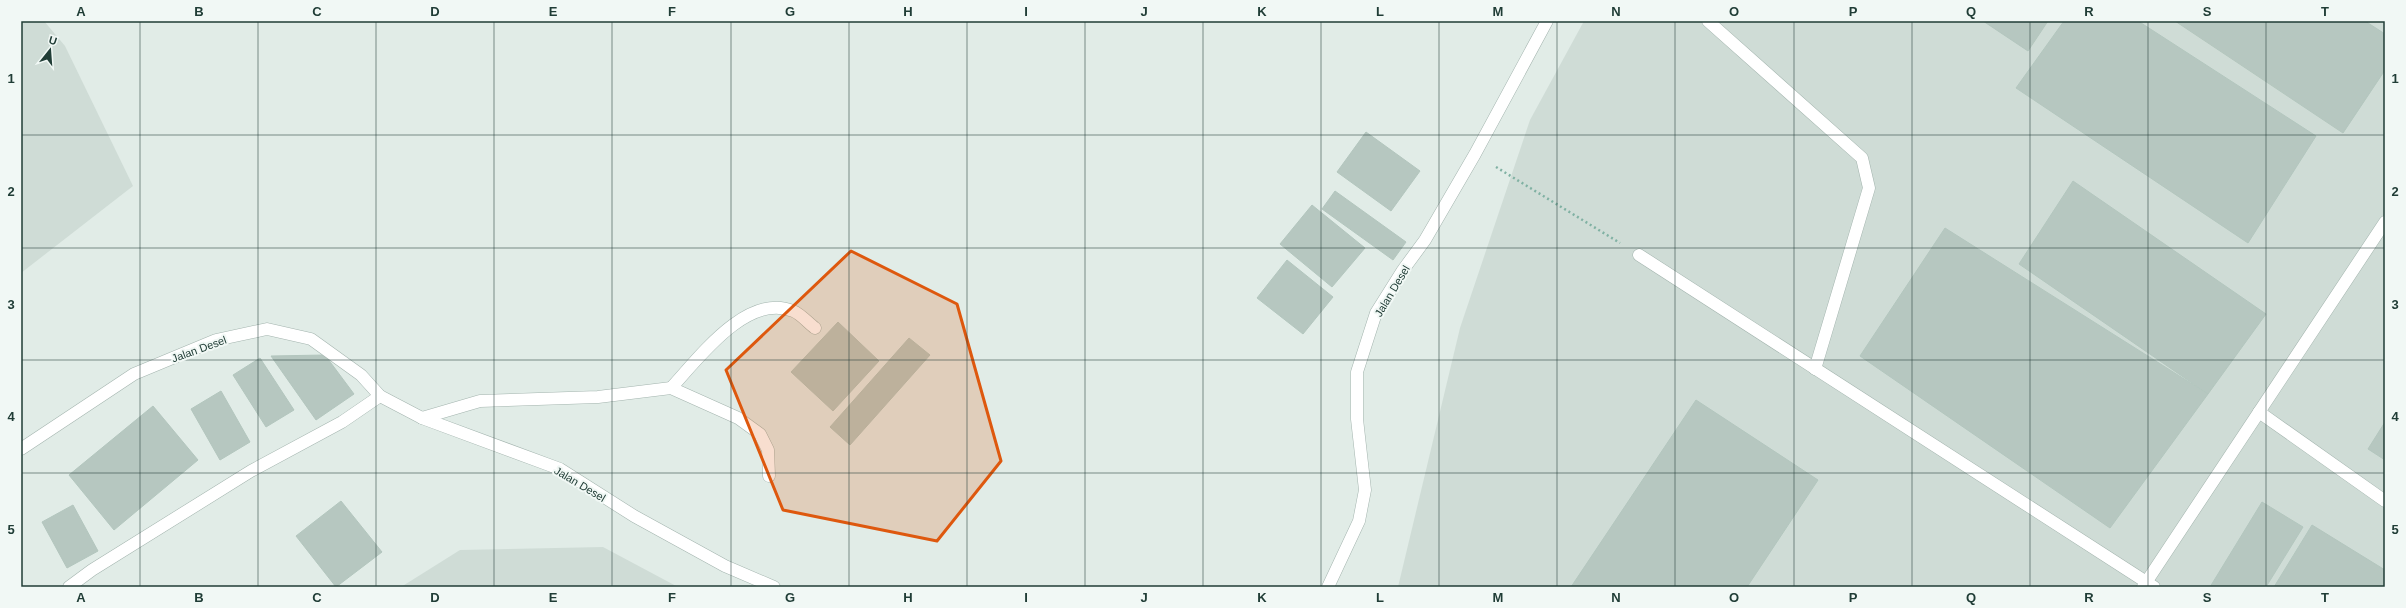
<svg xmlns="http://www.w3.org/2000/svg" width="2406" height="608" font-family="Helvetica,sans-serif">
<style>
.built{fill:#cfdcd6}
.building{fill:#b6c7c0;stroke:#b3c6be}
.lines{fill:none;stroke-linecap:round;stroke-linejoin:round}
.lane-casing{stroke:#a3b4ae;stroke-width:13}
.street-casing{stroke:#a3b4ae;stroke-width:13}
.path{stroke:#80b1a3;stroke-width:2.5;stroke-dasharray:2 3;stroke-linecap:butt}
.lane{stroke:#fff;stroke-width:12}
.street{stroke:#fff;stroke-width:12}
.marked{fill:#de580e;fill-opacity:0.2;stroke:#de580e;stroke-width:3;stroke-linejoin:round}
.grid{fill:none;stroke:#203d36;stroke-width:1;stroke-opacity:0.55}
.labels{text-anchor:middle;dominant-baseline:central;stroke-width:4;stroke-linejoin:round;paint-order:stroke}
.street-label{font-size:11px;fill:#203d36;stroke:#f1f8f5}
.neatline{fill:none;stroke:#203d36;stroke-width:1.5}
.grid-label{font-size:13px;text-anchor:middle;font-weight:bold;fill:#203d36}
</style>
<rect width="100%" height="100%" fill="#e1ece7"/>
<g class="built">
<polygon points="21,21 44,21 65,46 133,186 21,273"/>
<polygon points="1584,21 2385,21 2385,587 1398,587 1460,328 1530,120"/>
<polygon points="603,547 678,587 401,587 460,550"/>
</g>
<g class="building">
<polygon points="1983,21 2048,21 2028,51"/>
<polygon points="2064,21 2138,21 2316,136 2248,243 2016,88"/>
<polygon points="2175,21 2365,21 2385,34 2385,70 2343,133"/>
<polygon points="1366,132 1420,171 1391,211 1337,172"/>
<polygon points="2073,181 2266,314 2208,394 2019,264"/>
<polygon points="1335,191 1406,242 1393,260 1322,209"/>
<polygon points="1312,205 1365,248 1332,287 1280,244"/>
<polygon points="1945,228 2208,394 2110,528 1860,356"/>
<polygon points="1287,260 1333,297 1303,334 1257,298"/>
<polygon points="838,322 879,361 833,411 791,372"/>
<polygon points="909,338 930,355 850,445 830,427"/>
<polygon points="325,355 354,394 316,420 271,356"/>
<polygon points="260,358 294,410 266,427 233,375"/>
<polygon points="221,391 250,442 220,460 191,409"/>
<polygon points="1696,400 1818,480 1747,587 1571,587"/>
<polygon points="153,406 198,460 114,530 69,475"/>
<polygon points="2385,422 2385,460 2368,449"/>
<polygon points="341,501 382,552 336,587 296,536"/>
<polygon points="2262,502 2303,527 2266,587 2210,587"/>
<polygon points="73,505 98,551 67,568 42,522"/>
<polygon points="2312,525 2385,570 2385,587 2274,587"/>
</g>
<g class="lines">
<g class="lane-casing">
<g id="lane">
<polyline points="1708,21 1862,158 1869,188 1815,369"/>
<polyline points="1639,255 2154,587"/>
<path d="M671,388C698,359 747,292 793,311C801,314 808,323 815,328"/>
<polyline points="2259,412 2385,501"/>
<polyline points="422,418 480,401 598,397 671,388 738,418 760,434 768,450 769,476"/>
<polyline points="2143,587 2385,222"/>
</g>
</g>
<g class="street-casing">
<g id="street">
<polyline points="21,449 134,374 216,340 267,329 311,339 361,375 380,396"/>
<polyline points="69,587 92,570 251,471 342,422 380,396 422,418 560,469 634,516 725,566 774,587"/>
<polyline points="1328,587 1359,521 1365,490 1357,419 1357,372 1376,313 1403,270 1425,240 1475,154 1547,21"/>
</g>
</g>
<polyline class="path" points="1496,167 1620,243"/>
<use href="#lane" class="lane"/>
<use href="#street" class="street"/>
</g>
<path class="marked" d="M851,251L957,304L1001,461L937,541L783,510L726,370Z"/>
<path class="grid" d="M140,21V587M258,21V587M376,21V587M494,21V587M612,21V587M731,21V587M849,21V587M967,21V587M1085,21V587M1203,21V587M1321,21V587M1439,21V587M1557,21V587M1675,21V587M1794,21V587M1912,21V587M2030,21V587M2148,21V587M2266,21V587M21,135H2385M21,248H2385M21,360H2385M21,473H2385"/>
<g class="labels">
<g class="street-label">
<text transform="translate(1392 291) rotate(-59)">Jalan Desel</text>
<text transform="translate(199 349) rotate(-20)">Jalan Desel</text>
<text transform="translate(580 484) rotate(31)">Jalan Desel</text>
</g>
</g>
<rect width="2406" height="608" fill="none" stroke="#f1f8f5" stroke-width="44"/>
<g transform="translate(50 50) rotate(17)" stroke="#f1f8f5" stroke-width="3" paint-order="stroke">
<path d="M0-3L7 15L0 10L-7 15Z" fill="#203d36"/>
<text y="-6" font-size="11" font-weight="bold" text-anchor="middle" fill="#203d36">U</text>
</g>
<rect x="22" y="22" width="2362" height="564" class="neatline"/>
<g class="grid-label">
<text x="81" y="16">A</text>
<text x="199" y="16">B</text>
<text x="317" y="16">C</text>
<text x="435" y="16">D</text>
<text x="553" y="16">E</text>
<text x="672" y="16">F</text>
<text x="790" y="16">G</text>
<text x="908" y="16">H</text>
<text x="1026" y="16">I</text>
<text x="1144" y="16">J</text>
<text x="1262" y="16">K</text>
<text x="1380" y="16">L</text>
<text x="1498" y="16">M</text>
<text x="1616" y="16">N</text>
<text x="1734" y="16">O</text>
<text x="1853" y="16">P</text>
<text x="1971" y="16">Q</text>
<text x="2089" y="16">R</text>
<text x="2207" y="16">S</text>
<text x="2325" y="16">T</text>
<text x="11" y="83">1</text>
<text x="2395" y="83">1</text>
<text x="11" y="196">2</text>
<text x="2395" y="196">2</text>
<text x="11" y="309">3</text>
<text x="2395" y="309">3</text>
<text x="11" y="421">4</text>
<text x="2395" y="421">4</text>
<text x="11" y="534">5</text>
<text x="2395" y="534">5</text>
<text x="81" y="602">A</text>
<text x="199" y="602">B</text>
<text x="317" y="602">C</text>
<text x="435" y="602">D</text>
<text x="553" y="602">E</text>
<text x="672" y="602">F</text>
<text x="790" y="602">G</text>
<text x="908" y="602">H</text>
<text x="1026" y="602">I</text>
<text x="1144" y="602">J</text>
<text x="1262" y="602">K</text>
<text x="1380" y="602">L</text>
<text x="1498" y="602">M</text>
<text x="1616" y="602">N</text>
<text x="1734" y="602">O</text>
<text x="1853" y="602">P</text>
<text x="1971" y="602">Q</text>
<text x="2089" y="602">R</text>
<text x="2207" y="602">S</text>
<text x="2325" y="602">T</text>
</g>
</svg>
